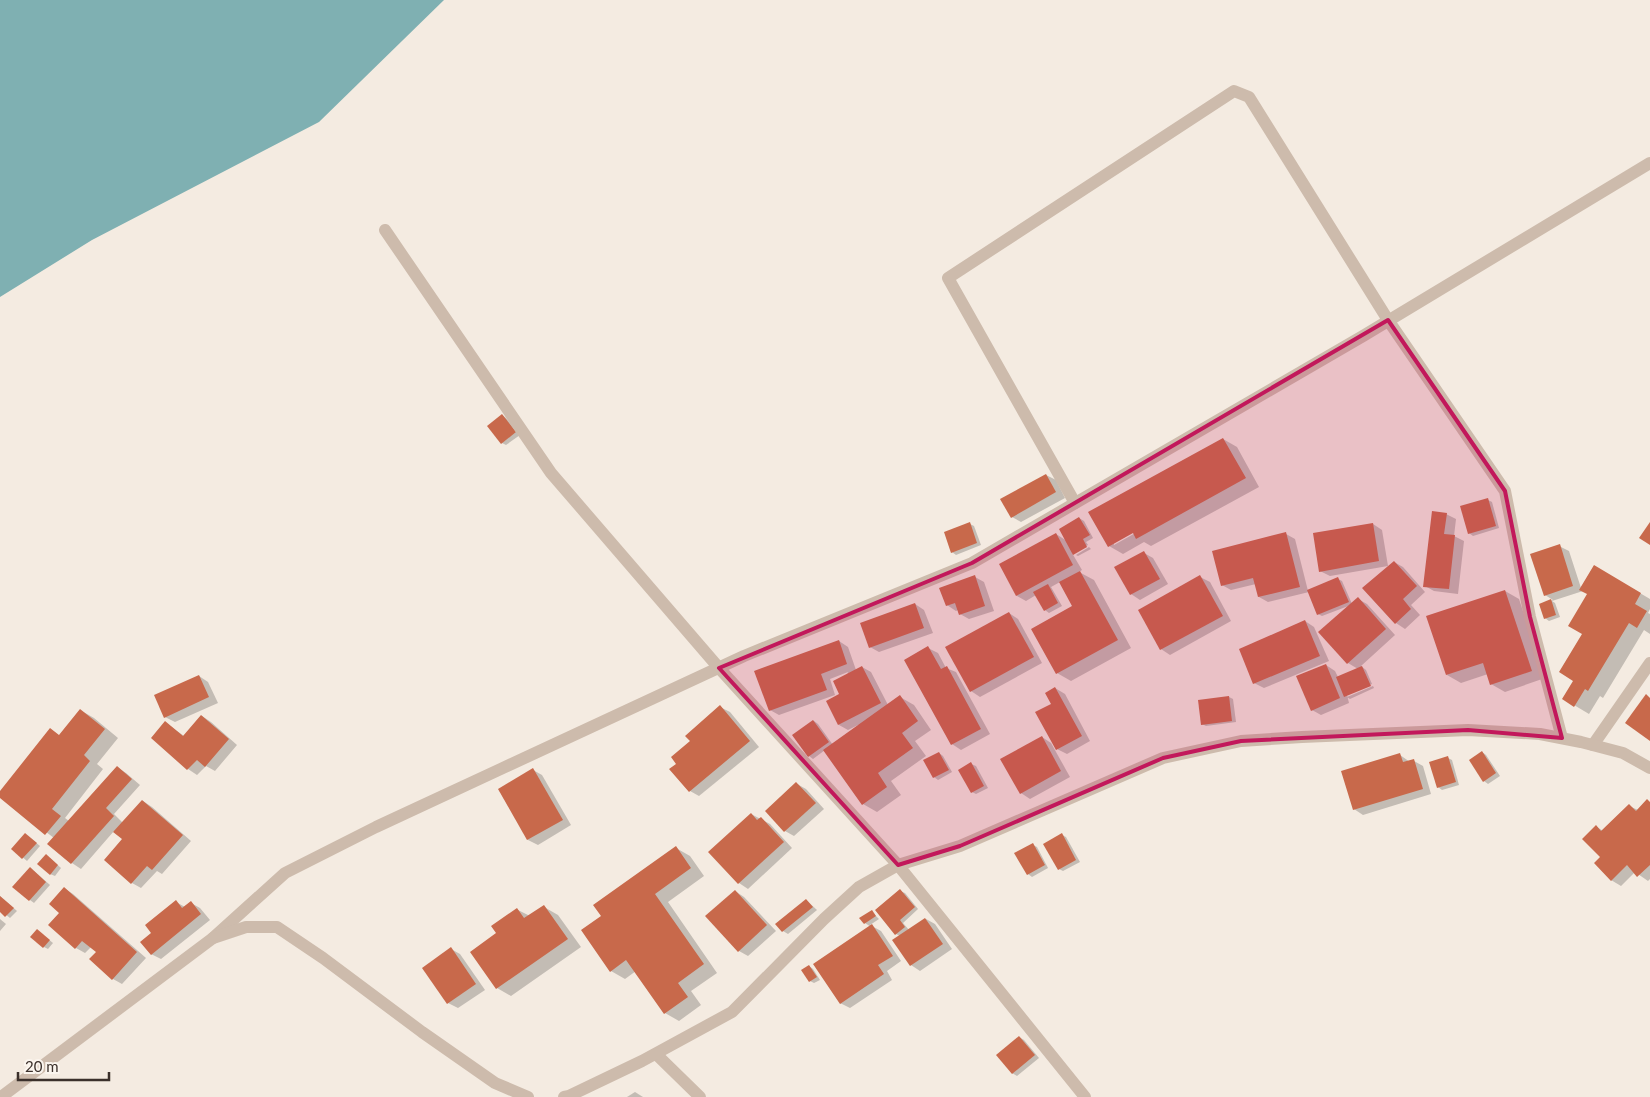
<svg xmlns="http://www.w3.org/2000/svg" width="1650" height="1097" font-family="Lato,sans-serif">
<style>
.water{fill:#7fb0b2}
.shadow{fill:#0003;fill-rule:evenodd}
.building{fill:#c8694b}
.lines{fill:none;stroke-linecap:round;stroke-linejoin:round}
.minor{stroke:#cdbbac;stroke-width:12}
.marked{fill:#c2185b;fill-opacity:0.2;stroke:#c2185b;stroke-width:4;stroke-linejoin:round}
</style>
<rect width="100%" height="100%" fill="#f4ebe1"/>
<polygon class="water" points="0,0 444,0 319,122 92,240 0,297"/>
<g class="shadow">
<polygon points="502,415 506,418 520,435 506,445 502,443"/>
<path d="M1223,439L1237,447L1259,487L1151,546L1144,542L1123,554L1109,546ZM1137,529L1139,531L1114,545V542Z"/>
<polygon points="1046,475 1056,480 1065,498 1021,522 1012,517"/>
<polygon points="1488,500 1492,502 1499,528 1473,536 1469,533"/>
<polygon points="1446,514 1456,519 1454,536 1464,541 1458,594 1434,591 1425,586"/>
<polygon points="1079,518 1084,521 1093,538 1086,542 1088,545 1072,553 1082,570 1079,572 1094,580 1131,648 1071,681 1057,673 1074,606 1060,582 1051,587 1062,606 1049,613 1045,610 1036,595 1026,601 1017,596 1001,565 1056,534 1067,541"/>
<polygon points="970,524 974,526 981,545 956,555 952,552"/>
<polygon points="1373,524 1382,530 1388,566 1330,576 1320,571"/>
<polygon points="1286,534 1295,539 1308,591 1338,579 1342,581 1352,604 1358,599 1367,604 1395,635 1361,666 1366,670 1372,684 1347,695 1349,703 1321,715 1312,710 1326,665 1335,671 1338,677 1358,669 1348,663 1320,633 1351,605 1322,616 1318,614 1309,592 1268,602 1259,597 1256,584 1231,590 1222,585"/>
<polygon points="1559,546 1569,551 1581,588 1594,566 1650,599 1650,609 1648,613 1650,614 1650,634 1644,630 1603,698 1600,696 1589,714 1564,699 1575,681 1589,594 1583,591 1552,601 1555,603 1560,617 1549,621 1545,618 1540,604 1553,600 1545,595"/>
<polygon points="1089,547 1091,549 1078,556 1076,555"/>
<polygon points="1144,553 1153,558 1168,584 1140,600 1131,594"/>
<polygon points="1394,562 1403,567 1425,592 1411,605 1420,615 1405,629 1396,623 1364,588"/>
<polygon points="975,577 984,582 994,611 969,619 960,614 958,610 956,611 947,605"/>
<polygon points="1200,577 1210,582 1231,621 1170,655 1161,649"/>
<polygon points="1505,591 1519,599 1545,678 1505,692 1491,684 1488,674 1461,683 1447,675"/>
<polygon points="915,604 924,610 933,633 879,652 870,647"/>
<polygon points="1009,613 1018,619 1042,663 980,697 971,691"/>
<polygon points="1305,621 1314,627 1329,661 1264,688 1254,683"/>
<polygon points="839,641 848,647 856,670 862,667 871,672 888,705 900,697 914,705 931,730 915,741 926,756 891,781 901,795 877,812 863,804 825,750 813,759 809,756 794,735 814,721 818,724 833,745 858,726 858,725 848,730 839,725 841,695 848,672 830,679 835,695 779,715 770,710"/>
<polygon points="928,648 938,653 946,668 956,672 990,734 961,750 952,744"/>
<polygon points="199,676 208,682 218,703 175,722 165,717"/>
<polygon points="1373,686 1374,688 1350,699 1347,697"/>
<polygon points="1055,688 1065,694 1090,741 1067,754 1057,749 1052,704"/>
<polygon points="1229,697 1233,699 1236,722 1206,726 1202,724"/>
<polygon points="720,707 730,712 759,747 699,796 690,791 677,764 691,742"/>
<polygon points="80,710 94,718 118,738 97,764 103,769 65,818 69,821 117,767 126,773 140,785 114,814 123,823 143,801 152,807 191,841 162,874 157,871 141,888 132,883 106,860 124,839 114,831 81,869 72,863 49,843 54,838 0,797 0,793 60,736"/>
<polygon points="202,716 211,722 237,745 215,771 206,766 197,775 188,769 153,738 166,723 184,736"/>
<polygon points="1042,737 1051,743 1070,777 1030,799 1021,793"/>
<polygon points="1482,752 1486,755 1500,776 1488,784 1484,781"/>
<polygon points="939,753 943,756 952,772 938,780 934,777"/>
<polygon points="1400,755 1410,762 1414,761 1423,766 1431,794 1363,815 1354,809"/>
<polygon points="1448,758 1452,760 1459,785 1442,790 1438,787"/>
<polygon points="971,764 976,766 988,788 976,794 972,792"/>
<polygon points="533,770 542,775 571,825 538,845 528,840 499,790"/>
<polygon points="797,784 806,789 824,809 794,836 785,831"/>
<polygon points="1650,802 1650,879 1648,881 1635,872 1621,886 1611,880 1602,857 1597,827 1603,831 1629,806 1638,810"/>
<polygon points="751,814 770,824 792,848 748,889 739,883 710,852"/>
<polygon points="1062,835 1066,837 1080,862 1063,871 1059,869"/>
<polygon points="29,837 40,846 27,861 13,849"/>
<polygon points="1033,845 1037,847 1048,868 1032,877 1028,874"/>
<polygon points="676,848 690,856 704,876 668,902 717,973 691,991 701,1005 679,1021 665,1013 636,971 625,979 611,971 603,916"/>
<polygon points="50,858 61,868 55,876 50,874"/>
<polygon points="34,871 50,885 34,903 30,900"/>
<polygon points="64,888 73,894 146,958 122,984 113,979 91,959 97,952 91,947 85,953 76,948 61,912"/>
<polygon points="735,891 744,897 776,931 748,956 739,951"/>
<polygon points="900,891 905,893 918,909 903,923 909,930 926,919 935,924 952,949 920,971 911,965 900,936 896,934"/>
<polygon points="0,896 17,911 10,918 0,910"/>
<polygon points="806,900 817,910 788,934 783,931 777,924"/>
<polygon points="176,902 185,907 191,903 200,908 210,920 161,959 151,954 153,933"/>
<polygon points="544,907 558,915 581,947 511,996 497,988 471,952 498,933 518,910 530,916"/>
<polygon points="872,912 879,919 870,925 881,931 901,961 887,971 892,980 850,1008 840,1003 871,927 865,923"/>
<polygon points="0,919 6,924 0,931"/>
<polygon points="38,931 53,943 48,949 44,947"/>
<polygon points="451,949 460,954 485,990 458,1008 448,1003"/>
<polygon points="809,966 813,969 820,980 814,983 810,981"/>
<polygon points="1019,1037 1024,1040 1039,1058 1017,1076 1012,1073"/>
<polygon points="635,1092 643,1097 627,1097"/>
</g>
<g class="building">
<polygon points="502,414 516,432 501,444 487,426"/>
<polygon points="1223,438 1246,478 1136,539 1133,533 1108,547 1088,512"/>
<polygon points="1046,474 1056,492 1011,518 1000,499"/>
<polygon points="1488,498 1496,526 1468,534 1460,506"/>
<polygon points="1432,511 1447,513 1444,534 1455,535 1449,589 1423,587"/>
<polygon points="1079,517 1090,535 1083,539 1087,547 1073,555 1059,529"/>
<polygon points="970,522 977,543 951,553 944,532"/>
<polygon points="1650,522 1650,545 1639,538"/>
<polygon points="1373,523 1379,561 1319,572 1313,533"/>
<polygon points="1286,532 1300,587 1258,597 1253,578 1221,586 1212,551"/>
<polygon points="1056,533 1073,565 1016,596 999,564"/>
<polygon points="1560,544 1573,586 1544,596 1530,554"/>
<polygon points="1144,551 1160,579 1130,595 1114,567"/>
<polygon points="1394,561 1417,586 1403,599 1411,609 1395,624 1362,588"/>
<polygon points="1594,565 1641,593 1635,604 1647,611 1637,628 1629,623 1588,691 1585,689 1574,707 1562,699 1573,681 1559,672 1582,634 1568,626 1587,594 1579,590"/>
<polygon points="1080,571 1118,640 1056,674 1031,629 1072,606 1059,582"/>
<polygon points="975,575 985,606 959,615 955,603 946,606 939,588"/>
<polygon points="1200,575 1223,616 1160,650 1138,610"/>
<polygon points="1338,577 1349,602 1317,615 1307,590"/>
<polygon points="1048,584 1058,603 1044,611 1033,592"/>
<polygon points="1505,590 1532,671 1490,685 1483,663 1446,675 1426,616"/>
<polygon points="1358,597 1386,629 1347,664 1318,632"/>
<polygon points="1551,599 1556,615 1544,619 1539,604"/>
<polygon points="915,603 924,628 869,648 860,623"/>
<polygon points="1009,612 1034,657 970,692 945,647"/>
<polygon points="1305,620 1320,656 1253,684 1239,649"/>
<polygon points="839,640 847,664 821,674 827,690 769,711 754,671"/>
<polygon points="928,646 941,669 947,666 981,729 951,745 904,660"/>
<polygon points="1326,664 1340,698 1311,711 1296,676"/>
<polygon points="862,666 881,703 838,725 826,701 839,694 833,681"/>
<polygon points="1362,666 1371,686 1344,697 1336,677"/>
<polygon points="199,675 209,697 164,718 154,695"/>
<polygon points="1055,687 1082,736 1056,750 1035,712 1051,704 1045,693"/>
<polygon points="1646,694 1650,698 1650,741 1625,723"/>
<polygon points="900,695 918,721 902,733 913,748 878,773 887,787 862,805 823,750"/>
<polygon points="1229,696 1232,721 1201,725 1198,700"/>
<polygon points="720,705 750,741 689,792 669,769 676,764 671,757 690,741 685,736"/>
<polygon points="80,709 105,729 84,755 90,761 52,809 61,816 45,835 0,798 0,791 50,728 59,735"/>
<polygon points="201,715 229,739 205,767 197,760 187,770 151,738 165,721 183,736"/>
<polygon points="813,720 829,742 808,757 792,735"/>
<polygon points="1042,736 1061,771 1020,794 1000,759"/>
<polygon points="1482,751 1496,773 1483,782 1469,760"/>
<polygon points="939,752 949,770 933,778 923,760"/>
<polygon points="1400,753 1403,762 1414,759 1423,789 1353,810 1341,771"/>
<polygon points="1448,756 1456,782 1437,788 1429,762"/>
<polygon points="971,762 984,786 971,793 958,770"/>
<polygon points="117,766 132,779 106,808 114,816 71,864 47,844"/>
<polygon points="533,768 563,820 527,840 498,789"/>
<polygon points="796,782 816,803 784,832 765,811"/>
<polygon points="1647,799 1650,802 1650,865 1637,877 1627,865 1611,881 1594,863 1600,857 1582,839 1596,825 1601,831 1629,804 1636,811"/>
<polygon points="142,800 183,835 152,870 147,866 131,884 104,860 122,839 113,832"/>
<polygon points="751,813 757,820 761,817 784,842 738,884 708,852"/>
<polygon points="25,833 37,843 22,859 11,849"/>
<polygon points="1062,833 1076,860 1058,870 1043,844"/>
<polygon points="1033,843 1045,865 1027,875 1014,853"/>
<polygon points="676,846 691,868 655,894 704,964 678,983 688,997 664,1014 626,960 610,972 581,930 601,916 593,905"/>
<polygon points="46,854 58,865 50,875 37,864"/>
<polygon points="30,867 46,882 29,901 12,887"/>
<polygon points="64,887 137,952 112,980 89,959 96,952 82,941 75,949 48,925 59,913 49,904"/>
<polygon points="900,889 915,907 900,920 905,927 895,935 875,910"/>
<polygon points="735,890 767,925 738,952 705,916"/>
<polygon points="0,896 14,908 5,917 0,912"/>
<polygon points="806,899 813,907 782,932 775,924"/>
<polygon points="176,900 182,908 191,901 201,914 151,955 140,942 151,933 145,925"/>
<polygon points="544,905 568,939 496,989 470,952 496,933 491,926 517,908 524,918"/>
<polygon points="872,910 876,916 864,924 859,918"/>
<polygon points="925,918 943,944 910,966 892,940"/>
<polygon points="872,924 893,956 878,965 884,974 840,1004 813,964"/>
<polygon points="37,929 50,940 43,948 30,937"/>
<polygon points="451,947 476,984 447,1004 422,968"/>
<polygon points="809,965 817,977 809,982 801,970"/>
<polygon points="1019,1036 1035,1055 1012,1074 996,1055"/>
</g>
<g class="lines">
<g class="minor">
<polyline points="385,230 551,473 719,668 898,865 1085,1097"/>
<polyline points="1075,503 948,278 1234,91 1249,97 1388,320 1505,491 1530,617 1562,738"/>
<polyline points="1593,745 1650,663"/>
<polyline points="213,938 285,873 376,827 744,656 972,563 1363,336 1650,163"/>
<polyline points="656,1054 700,1097"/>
<polyline points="1,1097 213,938 246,927 277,927 323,958 422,1032 495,1083 528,1097"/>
<polyline points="564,1097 569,1096 642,1061 732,1012 824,919 859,887 898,865 960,846 1163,758 1241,741 1302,737 1468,730 1540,734 1581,742 1623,753 1650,768"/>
</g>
</g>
<path class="marked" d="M1388,320L1505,491L1530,617L1562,738L1468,730L1241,741L1163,758L960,846L898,865L719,668L972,563Z"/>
<path d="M18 1072v8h91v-8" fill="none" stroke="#3b302b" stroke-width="2.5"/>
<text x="25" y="1072" font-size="15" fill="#3b302b" stroke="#fbf5ee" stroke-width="4" paint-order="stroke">20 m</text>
</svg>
